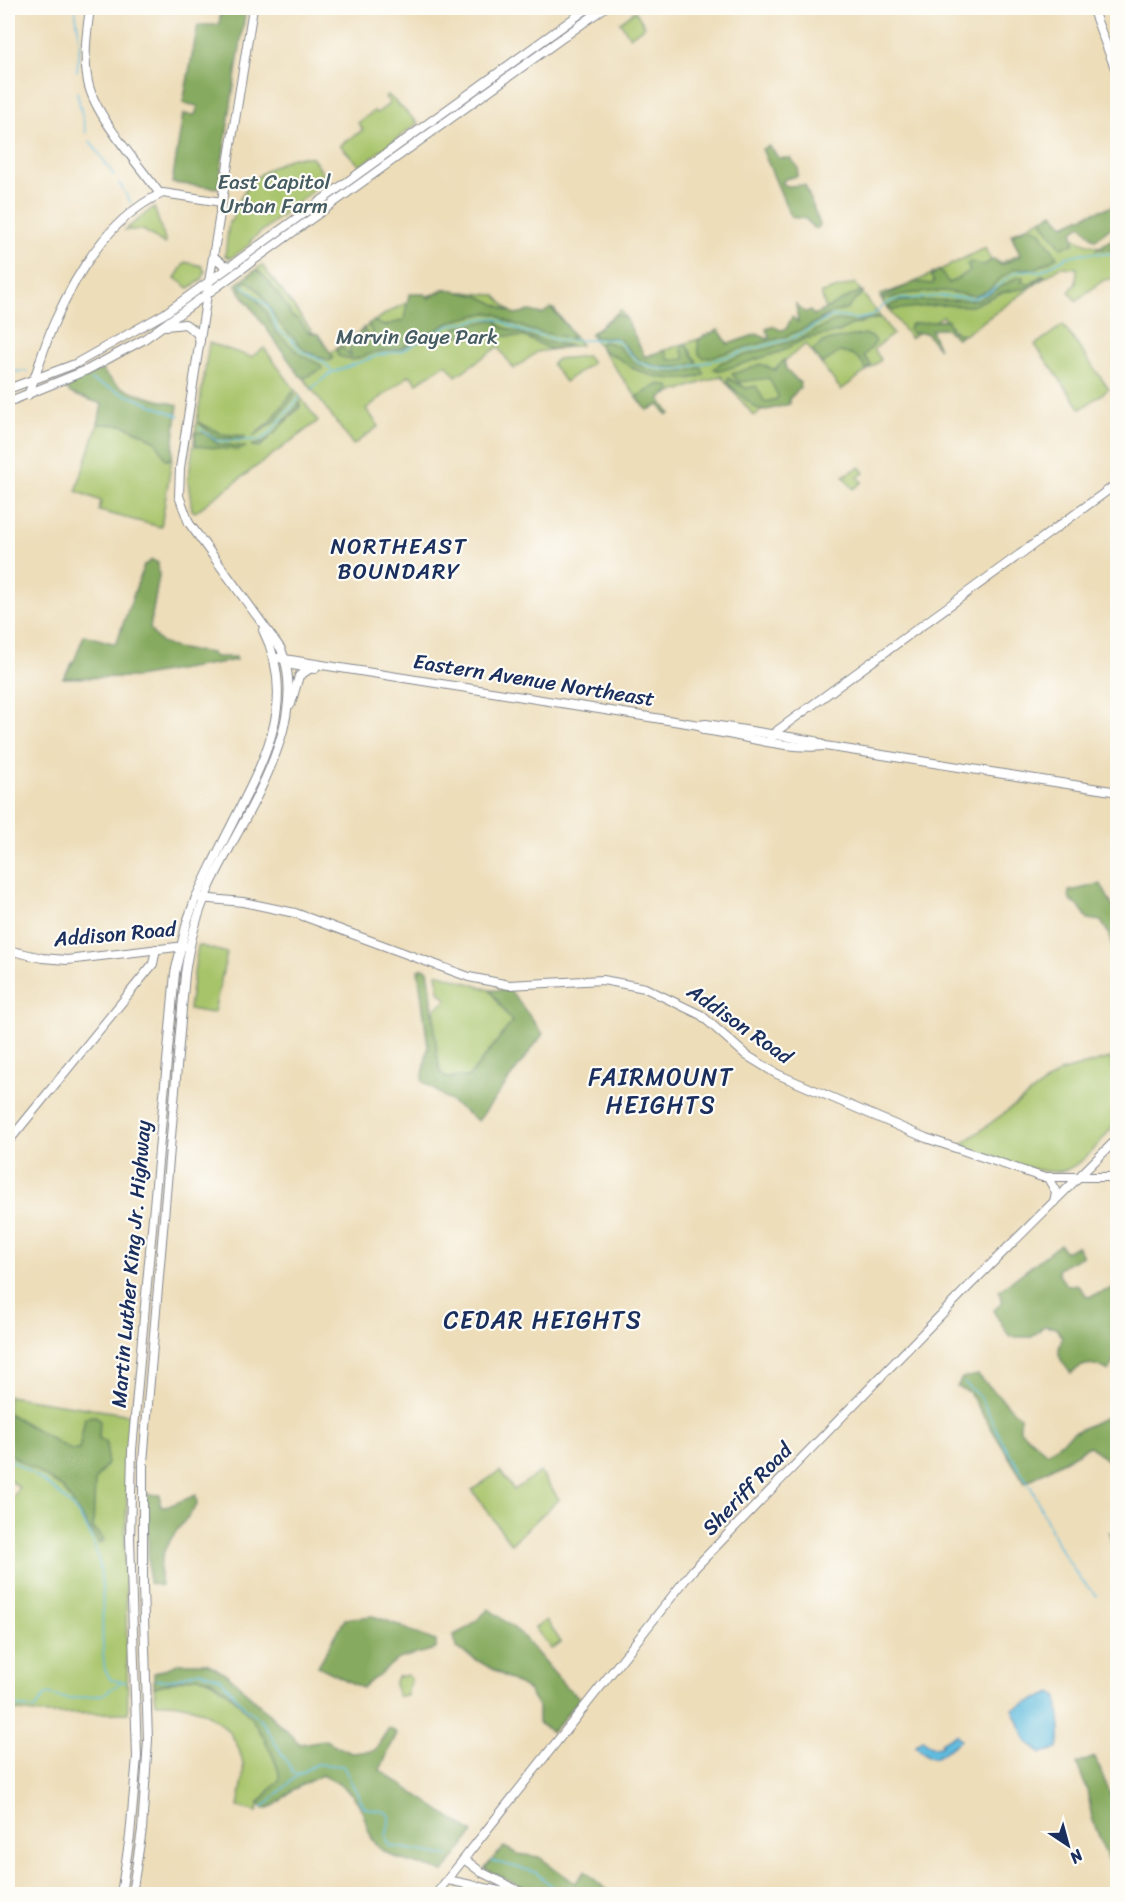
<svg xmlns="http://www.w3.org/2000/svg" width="1125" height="1902" font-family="Sriracha,sans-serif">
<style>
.green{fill:#a8c46b;stroke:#627a64;stroke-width:1.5}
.forest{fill:#86aa5f;stroke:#506c5e;stroke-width:1.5}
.water{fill:#60bcde;stroke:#3e769e;stroke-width:1.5}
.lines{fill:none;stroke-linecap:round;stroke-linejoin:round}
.stream{stroke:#60bcde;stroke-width:1.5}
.secondary-casing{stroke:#84868c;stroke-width:10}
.primary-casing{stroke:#84868c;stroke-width:10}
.secondary{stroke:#fff;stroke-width:8}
.primary{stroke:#fff;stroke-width:8}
.labels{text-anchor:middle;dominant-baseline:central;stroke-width:4.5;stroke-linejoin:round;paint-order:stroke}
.park-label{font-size:21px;fill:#455c62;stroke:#fdfcf7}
.street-label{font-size:21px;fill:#1b2f5e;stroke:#fdfcf7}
.neighbourhood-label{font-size:22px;letter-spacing:1.5px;fill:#1b2f5e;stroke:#fdfcf7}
.quarter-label{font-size:24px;letter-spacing:1.5px;fill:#1b2f5e;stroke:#fdfcf7}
</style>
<rect width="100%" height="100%" fill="#fdfcf7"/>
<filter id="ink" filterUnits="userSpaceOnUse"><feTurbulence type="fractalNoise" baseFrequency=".0167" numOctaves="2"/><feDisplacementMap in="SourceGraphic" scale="12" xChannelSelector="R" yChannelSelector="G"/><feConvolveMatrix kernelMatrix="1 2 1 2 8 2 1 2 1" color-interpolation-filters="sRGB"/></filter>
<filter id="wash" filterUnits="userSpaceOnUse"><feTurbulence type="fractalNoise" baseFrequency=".008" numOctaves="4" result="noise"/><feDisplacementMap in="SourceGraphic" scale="24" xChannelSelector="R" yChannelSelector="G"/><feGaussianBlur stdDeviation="1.35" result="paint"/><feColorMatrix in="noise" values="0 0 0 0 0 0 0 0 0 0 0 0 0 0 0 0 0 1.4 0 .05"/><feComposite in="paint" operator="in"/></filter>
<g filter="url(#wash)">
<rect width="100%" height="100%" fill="#edddb9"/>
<g class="green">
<polygon points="635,11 645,26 630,37 620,22"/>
<polygon points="388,95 418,123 360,166 340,145 363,130 358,123 374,111 377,113 390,103 385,97"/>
<path d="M294,157H312L327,179L250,241L252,243L231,258L225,256L229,222L232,220C243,183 259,171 294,157Z"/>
<polygon points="154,207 166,243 165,244 143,230 125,230"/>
<path d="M1053,213C1066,236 1078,243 1104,248L1117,238V278L1104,280L1076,301L1069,292L1076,283L1077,268L1060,267L964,335L958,336L943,316L910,338L880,298V295L909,285L985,248L994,266L1020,254L1011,234Z"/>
<polygon points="185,262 202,266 205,272 202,280 189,288 175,278"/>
<path d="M262,265L329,354C367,327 400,296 448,292C463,290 480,295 495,295L518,319L539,320L554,309L581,345L537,352L514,369L498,347L456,376L446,364L417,383L410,375L366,409L379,426L353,445L235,285Z"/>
<polygon points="855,283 893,334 874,349 881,360 841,390 806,344 772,371 787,393 754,416 721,376 641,403 590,334 621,310 644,357 714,334 722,354 828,318 821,293"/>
<polygon points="1063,325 1109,389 1081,409 1035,345"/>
<polygon points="209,343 251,357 264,348 318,421 195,512 192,510 188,481"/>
<polygon points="587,356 592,363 565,382 552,364 557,359"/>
<polygon points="98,424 123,425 139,432 156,441 169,460 172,458 161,527 99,511 101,501 76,491"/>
<polygon points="860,467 864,473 858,477 862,482 853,489 843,476"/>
<polygon points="198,945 227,953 214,1012 211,1013 189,1009"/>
<polygon points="437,973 490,990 513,1022 469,1077 447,1078 440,1072 434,1037 435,1009 447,1000 439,991"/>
<path d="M1110,1058L1117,1084V1121C1104,1138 1088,1160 1068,1169C1044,1180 986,1153 961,1145L1060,1072Z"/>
<polygon points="8,1396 131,1415 125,1542 128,1713 41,1714 8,1709 8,1506 19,1487 8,1479"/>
<polygon points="500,1471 514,1490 540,1472 559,1499 511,1544 472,1490"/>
<polygon points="546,1620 561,1642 551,1649 535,1628"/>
<polygon points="408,1675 411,1679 407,1696 398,1696 394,1684 397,1677"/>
<path d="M197,1676C234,1684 275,1743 280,1779L259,1803L257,1812L238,1807C240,1793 246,1774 242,1760C234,1721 194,1701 156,1703L154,1687Z"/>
</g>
<g class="forest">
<polygon points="221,8 246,8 218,188 172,183 183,114 195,115 198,106 183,103 198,25 219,25"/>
<polygon points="769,146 779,158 790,158 798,167 797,176 785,179 782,183 787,186 805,185 820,225 818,228 813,228 806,219 791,217 762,149"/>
<polygon points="1117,205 1117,223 1095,240 1081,225 1073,231 1074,244 1061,247 1043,223 1043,218 1054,214 1064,225 1091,213"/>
<polygon points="1029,226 1040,231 1057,257 1037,268 1014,269 996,282 991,289 976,296 943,291 904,294 883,300 882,297 915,282 932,284 934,282 931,276 939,270 949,283 970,271 967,264 970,262 984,265 994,259 1001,265 1021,256 1012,235"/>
<polygon points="1117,236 1117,250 1096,249"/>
<path d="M256,270C263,271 289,309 291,316L298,319L308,332L318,334L333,357L330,361L306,351L278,322L260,292L249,282H244L242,288L255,297L265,310L276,332L301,355L321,365L322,369L304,378L300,376L241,293L238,283Z"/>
<polygon points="1043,275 1045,276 1027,288 1003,292 972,306 937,305 892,310 888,307 900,301 978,300 1018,277 1023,277 1022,282 1028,284"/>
<polygon points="444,289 479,296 515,314 530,311 542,314 551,308 570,330 573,339 530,330 505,320 497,314 485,313 453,321 400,349 376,352 353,360 338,356 337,349 341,346 351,356 348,341 361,337 363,328 375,346 379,346 368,324 373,321 384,326 404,320 409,294 425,294 429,298"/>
<polygon points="860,291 863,292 847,309 831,313 810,326 784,337 711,357 703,358 699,354 698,341 704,336 719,330 728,344 757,334 768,339 770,337 766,329 774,326 780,330 786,329 792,317 798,322 796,304 804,312 810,311 814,315"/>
<path d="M616,314L626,318L645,357L665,350L669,360L685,359L681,349L683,344L687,346L697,362C677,370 651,370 634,355C628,350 624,343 618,338L594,337L593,333Z"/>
<polygon points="877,317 880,318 849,326 839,332 804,339 780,352 720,371 714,369 722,362 796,340 837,320 854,322"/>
<path d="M491,320L497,321L502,327L547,342L572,346L550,349L525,337L503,336L499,339L486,335C475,340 463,337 452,333L455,328Z"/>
<polygon points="948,320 951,331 963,334 957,338 944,328 931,330 939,349 926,333 912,333 909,329 911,324"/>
<path d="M865,334L874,338L876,342L864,356L871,365L867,370C859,357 855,354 840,352L822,364L812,351L825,341Z"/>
<path d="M603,342C620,343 622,351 633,361C652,377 680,375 701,367L704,374C686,384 650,378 633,368C622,362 616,354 604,352L599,344Z"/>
<polygon points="784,360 786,369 800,383 800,388 789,399 790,404 767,410 756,408 727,383 728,378 746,388 756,386 765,402 777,399 778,396 769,378 739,382 732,374 761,364 775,370"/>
<path d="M102,369C115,393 153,398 178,405L172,458L166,460L156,441L139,432L123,425L98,424L102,404L72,394L64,387Z"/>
<polygon points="659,384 668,386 672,389 660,399 670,414 667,415 660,405 647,410 637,397"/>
<polygon points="293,392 295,396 276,421 252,437 270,422"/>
<polygon points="300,402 300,407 260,447 251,446 261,443 274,434"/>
<polygon points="198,422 222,434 245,436 243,439 216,438"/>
<polygon points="195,432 205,433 218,444 246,447 238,450 196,446"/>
<path d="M152,560L158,563L159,576L150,628C160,652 189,649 211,653L215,657H236V660L136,677L63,678L75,659L84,635L116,644L144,565Z"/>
<polygon points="1101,884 1117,915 1117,964 1109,934 1101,921 1088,919 1079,906 1070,901 1069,891"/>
<path d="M423,968L428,970C434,1004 434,1038 440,1072L447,1078L469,1077L512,1022L490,990H510L543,1034L478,1121L422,1081L428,1047L418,970Z"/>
<path d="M1060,1244L1065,1252L1077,1246L1083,1256L1058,1269L1059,1275L1067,1286L1077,1284L1088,1297L1114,1288L1117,1291V1353L1109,1371C1093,1362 1085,1362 1071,1373C1060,1361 1055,1353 1062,1338L1056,1328L1044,1326L1032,1337H1010L993,1311L1002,1303L999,1291Z"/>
<polygon points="978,1375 1020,1417 1020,1430 1047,1453 1073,1433 1110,1415 1117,1417 1117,1469 1090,1446 1025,1483 969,1392 957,1387 962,1378"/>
<polygon points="8,1413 71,1450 79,1450 85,1417 96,1416 100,1421 99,1438 107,1443 107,1464 95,1480 93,1528 104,1540 99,1544 63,1488 8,1453"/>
<path d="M147,1494L160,1495V1506L166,1507L196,1495L197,1505C175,1535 155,1548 161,1586L149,1583Z"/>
<polygon points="1109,1532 1117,1534 1117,1564"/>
<polygon points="489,1609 520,1633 565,1686 580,1698 552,1732 538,1723 538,1706 528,1690 456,1648 454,1635 469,1627"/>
<path d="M372,1616C394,1621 414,1634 436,1641V1649L398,1659L362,1688L318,1666L345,1619Z"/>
<path d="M180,1663H207L227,1674L300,1744L325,1740L351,1753L374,1751L389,1728L397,1733L380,1770L473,1833L444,1872C426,1864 405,1864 387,1853C368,1842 369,1828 362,1811C355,1792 339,1783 322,1775L294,1789L275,1805L265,1809L259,1803L280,1779C276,1749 233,1680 199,1677C186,1676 167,1684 154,1687V1673Z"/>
<polygon points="1095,1757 1117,1811 1117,1884 1092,1818 1087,1790 1077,1764"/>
<polygon points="504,1847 518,1854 539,1857 575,1883 585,1871 611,1894 537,1894 484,1869"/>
</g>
<g class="water">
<polygon points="1052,1693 1058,1698 1061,1729 1058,1749 1041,1753 1027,1742 1013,1709"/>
<path d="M956,1734L961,1740L935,1758L929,1757L915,1746L922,1739C929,1743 933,1751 942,1746L941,1743Z"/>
</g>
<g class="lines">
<g class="stream">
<polyline points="75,8 80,43 77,71"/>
<polyline points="77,92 86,133"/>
<polyline points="90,141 114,175"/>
<polyline points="119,183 131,203"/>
<polyline points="243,285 268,307 278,330 291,339 301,351 323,361 332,371"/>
<polyline points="8,372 27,371"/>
<polyline points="90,380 179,416"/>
<polyline points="312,388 331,373 379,355 401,351 451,325 485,318 495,318 522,331 562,341 615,339 640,363 660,369 683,369 792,338 833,316 858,319 872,316 884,305 894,300 941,296 974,298 991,291 1014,273 1027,270 1039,272 1067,257 1083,253 1118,254"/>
<polyline points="199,428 217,441 260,440 270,433 300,397"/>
<polyline points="964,1383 981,1398 1003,1443 1032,1489 1058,1545 1080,1579 1097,1596"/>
<path d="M8,1459C47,1481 85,1507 97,1554C107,1590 99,1633 105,1670L111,1680L126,1682"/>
<path d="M156,1680H171L200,1671L221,1679L245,1708L261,1720L293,1772L300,1774L316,1764L343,1766L364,1807C384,1815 395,1803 386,1837L390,1846L450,1856"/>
<polyline points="8,1705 35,1709 46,1694 68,1699 102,1695 120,1683"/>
<polyline points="262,1808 299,1774"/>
<polyline points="492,1861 535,1872 561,1894"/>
</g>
</g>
</g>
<g filter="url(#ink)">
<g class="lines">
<g class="secondary-casing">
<g id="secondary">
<path d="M90,8C87,30 83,59 88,82C94,115 140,166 160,194"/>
<polyline points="1092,8 1118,76"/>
<polyline points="209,282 253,8"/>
<path d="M28,395C38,371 44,345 55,321C77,272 112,215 163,193L222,202"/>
<polyline points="278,658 699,725 706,724 815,741 825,746 1118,792"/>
<polyline points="285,659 292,665 315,669"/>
<path d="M699,725L704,730C742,735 785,750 824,746"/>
<polyline points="769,741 778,730 1118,483"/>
<polyline points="200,898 243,902 295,913 469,977 509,985 603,980 645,988 701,1015 746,1055 777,1074 926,1138 1042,1177 1118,1177"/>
<polyline points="8,950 42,958 67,960 185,946"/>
<polyline points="8,1142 153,964 156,949"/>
<polyline points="1048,1178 1056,1192 1054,1202"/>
<polyline points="464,1859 481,1872 525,1894"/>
<polyline points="448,1880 513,1894"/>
<polyline points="436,1894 693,1570 967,1288 1118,1138"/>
</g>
</g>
<g class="primary-casing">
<g id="primary">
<polyline points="214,257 224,265 231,266"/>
<polyline points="166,326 185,324 197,333 200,341"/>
<polyline points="8,389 75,364 164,314 588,8"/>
<polyline points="8,402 87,370 143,340 604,8"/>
<polyline points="291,704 299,676 317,664"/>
<path d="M121,1894L130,1836L137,1757L130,1538L132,1450L175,973L187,922L196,897C208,873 219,849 231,826C263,762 299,702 263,630"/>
<path d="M132,1894L142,1830L148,1740L143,1587V1462L185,974C189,943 197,914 210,886C241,819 312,725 281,649L189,523L179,496L180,468L209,282"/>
</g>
</g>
<use href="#secondary" class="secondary"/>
<use href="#primary" class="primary"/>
</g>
</g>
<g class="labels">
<g class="park-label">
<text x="274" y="182">East Capitol<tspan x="274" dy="24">Urban Farm</tspan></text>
<text x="417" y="337">Marvin Gaye Park</text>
</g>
<g class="street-label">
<text transform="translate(534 680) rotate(9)">Eastern Avenue Northeast</text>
<text transform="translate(115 934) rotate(-5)">Addison Road</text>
<text transform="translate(740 1024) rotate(35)">Addison Road</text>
<text transform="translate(131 1264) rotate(-85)">Martin Luther King Jr. Highway</text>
<text transform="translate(747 1489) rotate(-46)">Sheriff Road</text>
</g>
<g class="neighbourhood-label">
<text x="399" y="546">NORTHEAST<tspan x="399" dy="25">BOUNDARY</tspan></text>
</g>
<g class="quarter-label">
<text x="661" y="1077">FAIRMOUNT<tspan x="661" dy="28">HEIGHTS</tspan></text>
<text x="543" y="1320">CEDAR HEIGHTS</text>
</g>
</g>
<rect width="1125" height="1902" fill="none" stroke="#fdfcf7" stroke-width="30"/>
<g transform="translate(1068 1845) rotate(144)" stroke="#fdfcf7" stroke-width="4.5" paint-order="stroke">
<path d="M0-4.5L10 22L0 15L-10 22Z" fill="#1b2f5e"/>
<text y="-9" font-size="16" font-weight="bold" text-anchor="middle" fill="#1b2f5e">N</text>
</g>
</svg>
